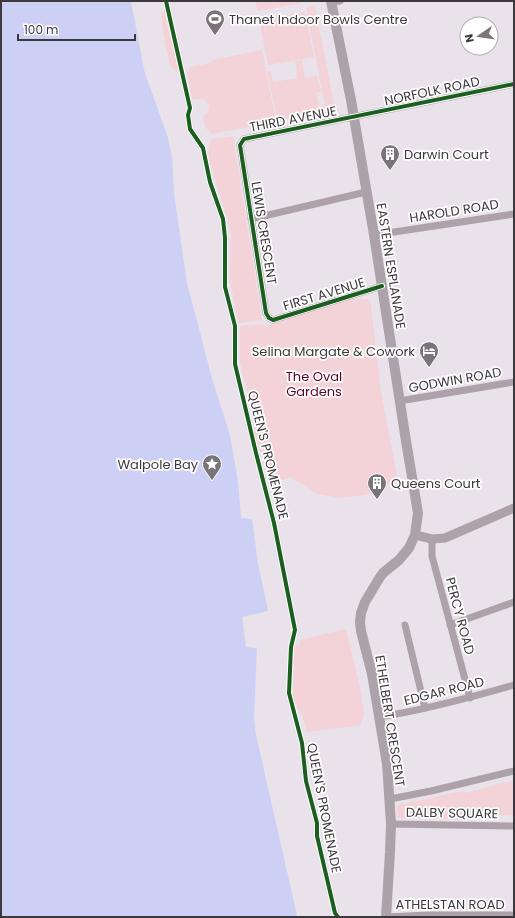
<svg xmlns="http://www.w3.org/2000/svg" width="515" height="918" font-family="Poppins,sans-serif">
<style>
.green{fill:#f3d2d8}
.water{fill:#cdd0f5}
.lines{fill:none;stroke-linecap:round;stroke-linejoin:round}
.minor{stroke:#ada2a9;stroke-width:7}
.tertiary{stroke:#ada2a9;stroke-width:9}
.secondary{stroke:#aca2a9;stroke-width:10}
.cycleway-casing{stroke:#fff;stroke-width:6}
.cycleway{stroke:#1b5e20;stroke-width:4}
.labels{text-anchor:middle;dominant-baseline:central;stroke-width:3.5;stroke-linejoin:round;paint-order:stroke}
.poi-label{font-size:13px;fill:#3d383d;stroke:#fff;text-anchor:start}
.street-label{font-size:13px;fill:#3d383d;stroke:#fff}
.park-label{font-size:13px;fill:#5b0420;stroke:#fff}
</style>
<rect width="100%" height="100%" fill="#eae2ea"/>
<g class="green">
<polygon points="255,1 302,1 302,3 258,11"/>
<polygon points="315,6 335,109 280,120 279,116 277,116 267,72 271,71 273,82 297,78 296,71 297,70 295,61 302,60 305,78 317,75 321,92 316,92 319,107 325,106 306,8"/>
<polygon points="164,11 179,74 170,66 163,32 161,12"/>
<polygon points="305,12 314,57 268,65 259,20"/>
<polygon points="262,50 276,122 211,134 205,126 203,117 208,112 209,105 204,99 192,99 187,73 190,67 212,63 212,60"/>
<path d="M233,136L262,320L238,323L230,280L231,232L227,218L209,160C208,152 208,146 212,139Z"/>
<polygon points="351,299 370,299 381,392 398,480 366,495 340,498 318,494 290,477 270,485 255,434 251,405 240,363 240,326 262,324 265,326"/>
<polygon points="346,629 360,687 364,714 361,725 307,732 303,718 293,698 294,646 300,644 300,640"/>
<polygon points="514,780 514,815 470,816 467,820 398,818 397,805 463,791 467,793"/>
</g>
<polygon class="water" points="1,1 131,1 145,74 167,134 172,156 174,193 187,283 213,382 230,435 238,481 241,518 252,519 258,563 268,611 242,617 246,647 257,648 254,718 256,735 297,915 296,917 1,917"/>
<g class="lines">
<g class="minor">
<polyline points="331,2 340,1"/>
<polyline points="251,219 366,192"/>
<polyline points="374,235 514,214"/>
<polyline points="382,286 273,320 269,318 266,313 240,145 244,139 514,84"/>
<polyline points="399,401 514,382"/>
<polyline points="432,539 432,556 470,698"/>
<polyline points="405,625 425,708"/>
<polyline points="450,625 514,602"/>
<path d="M379,717C425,710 469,698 514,685"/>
<polyline points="390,799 431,791 514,771"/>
<polyline points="391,824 514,826"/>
<polyline points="386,917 429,915 514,915"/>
</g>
<polyline class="tertiary" points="415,535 432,539 445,538 514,508"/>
<polyline class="secondary" points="331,1 351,100 374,235 406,441 418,513 415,535 409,548 399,560 383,573 380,577 365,602 361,613 360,622 361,631 372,674 387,764 391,824 390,852 386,917"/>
<g class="cycleway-casing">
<g id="cycleway">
<polyline points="166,1 190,108 188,115 190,129 203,148 210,182 223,219 225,238 225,287 235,326 235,364 256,453 274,523 295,630 291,647 289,693 302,743 306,781 317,823 317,836 335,913 338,917"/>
<polyline points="382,286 273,320 269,318 266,313 240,145 244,139 514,84"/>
</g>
</g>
<use href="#cycleway" class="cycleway"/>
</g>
<defs>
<g id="stadium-pin" transform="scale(1)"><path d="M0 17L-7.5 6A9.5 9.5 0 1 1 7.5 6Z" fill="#7a747a" stroke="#fff"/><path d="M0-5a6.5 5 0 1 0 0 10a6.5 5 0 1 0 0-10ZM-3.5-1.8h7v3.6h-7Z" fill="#fff"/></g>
<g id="building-pin" transform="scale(1)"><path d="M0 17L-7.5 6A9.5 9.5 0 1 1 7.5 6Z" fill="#7a747a" stroke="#fff"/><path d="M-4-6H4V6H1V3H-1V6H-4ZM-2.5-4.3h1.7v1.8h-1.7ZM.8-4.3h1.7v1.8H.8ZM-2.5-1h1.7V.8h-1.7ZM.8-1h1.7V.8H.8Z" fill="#fff"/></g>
<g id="hotel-pin" transform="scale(1)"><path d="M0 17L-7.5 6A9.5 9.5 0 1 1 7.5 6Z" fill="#7a747a" stroke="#fff"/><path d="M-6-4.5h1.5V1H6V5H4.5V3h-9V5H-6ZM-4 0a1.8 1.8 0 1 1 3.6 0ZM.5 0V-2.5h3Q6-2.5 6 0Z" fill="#fff"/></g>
<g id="sight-pin" transform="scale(1)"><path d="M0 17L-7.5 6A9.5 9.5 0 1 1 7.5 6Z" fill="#7a747a" stroke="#fff"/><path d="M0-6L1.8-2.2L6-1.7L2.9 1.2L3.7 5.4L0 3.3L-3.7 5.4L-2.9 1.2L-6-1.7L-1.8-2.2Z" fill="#fff"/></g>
</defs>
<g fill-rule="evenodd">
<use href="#stadium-pin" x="215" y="19"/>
<use href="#building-pin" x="390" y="154"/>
<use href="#hotel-pin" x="429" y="351"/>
<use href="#sight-pin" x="212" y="464"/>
<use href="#building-pin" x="377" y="483"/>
</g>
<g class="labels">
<g class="poi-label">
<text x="229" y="19">Thanet Indoor Bowls Centre</text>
<text x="404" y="154">Darwin Court</text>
<text x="415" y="351" text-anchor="end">Selina Margate &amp; Cowork</text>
<text x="198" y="464" text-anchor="end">Walpole Bay</text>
<text x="391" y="483">Queens Court</text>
</g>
<g class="street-label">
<text transform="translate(432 91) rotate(-12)">NORFOLK ROAD</text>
<text transform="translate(293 119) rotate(-11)">THIRD AVENUE</text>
<text transform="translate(454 211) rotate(-9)">HAROLD ROAD</text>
<text transform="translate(264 233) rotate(81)">LEWIS CRESCENT</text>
<text transform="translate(391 266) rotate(81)">EASTERN ESPLANADE</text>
<text transform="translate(324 294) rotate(-17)">FIRST AVENUE</text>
<text transform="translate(455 380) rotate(-10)">GODWIN ROAD</text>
<text transform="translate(268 455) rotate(76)">QUEEN'S PROMENADE</text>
<text transform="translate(460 616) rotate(75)">PERCY ROAD</text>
<text transform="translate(444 691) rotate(-14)">EDGAR ROAD</text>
<text transform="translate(390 721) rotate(81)">ETHELBERT CRESCENT</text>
<text transform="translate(324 808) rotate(79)">QUEEN'S PROMENADE</text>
<text transform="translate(452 813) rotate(1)">DALBY SQUARE</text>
<text x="450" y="904">ATHELSTAN ROAD</text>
</g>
<g class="park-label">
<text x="314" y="376">The Oval<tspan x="314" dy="15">Gardens</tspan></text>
</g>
</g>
<rect width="515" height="918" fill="none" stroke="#3d383d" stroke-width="4"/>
<g transform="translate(479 36) rotate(257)"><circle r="19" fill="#ffffff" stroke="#b1afb1"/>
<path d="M0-3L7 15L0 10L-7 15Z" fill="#7a747a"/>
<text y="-6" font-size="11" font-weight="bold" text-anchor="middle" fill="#3d383d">N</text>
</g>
<path d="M18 34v6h117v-6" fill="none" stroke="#3d383d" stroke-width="2"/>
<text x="24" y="34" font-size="12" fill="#3d383d" stroke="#ffffff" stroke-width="3" paint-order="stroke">100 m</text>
</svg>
